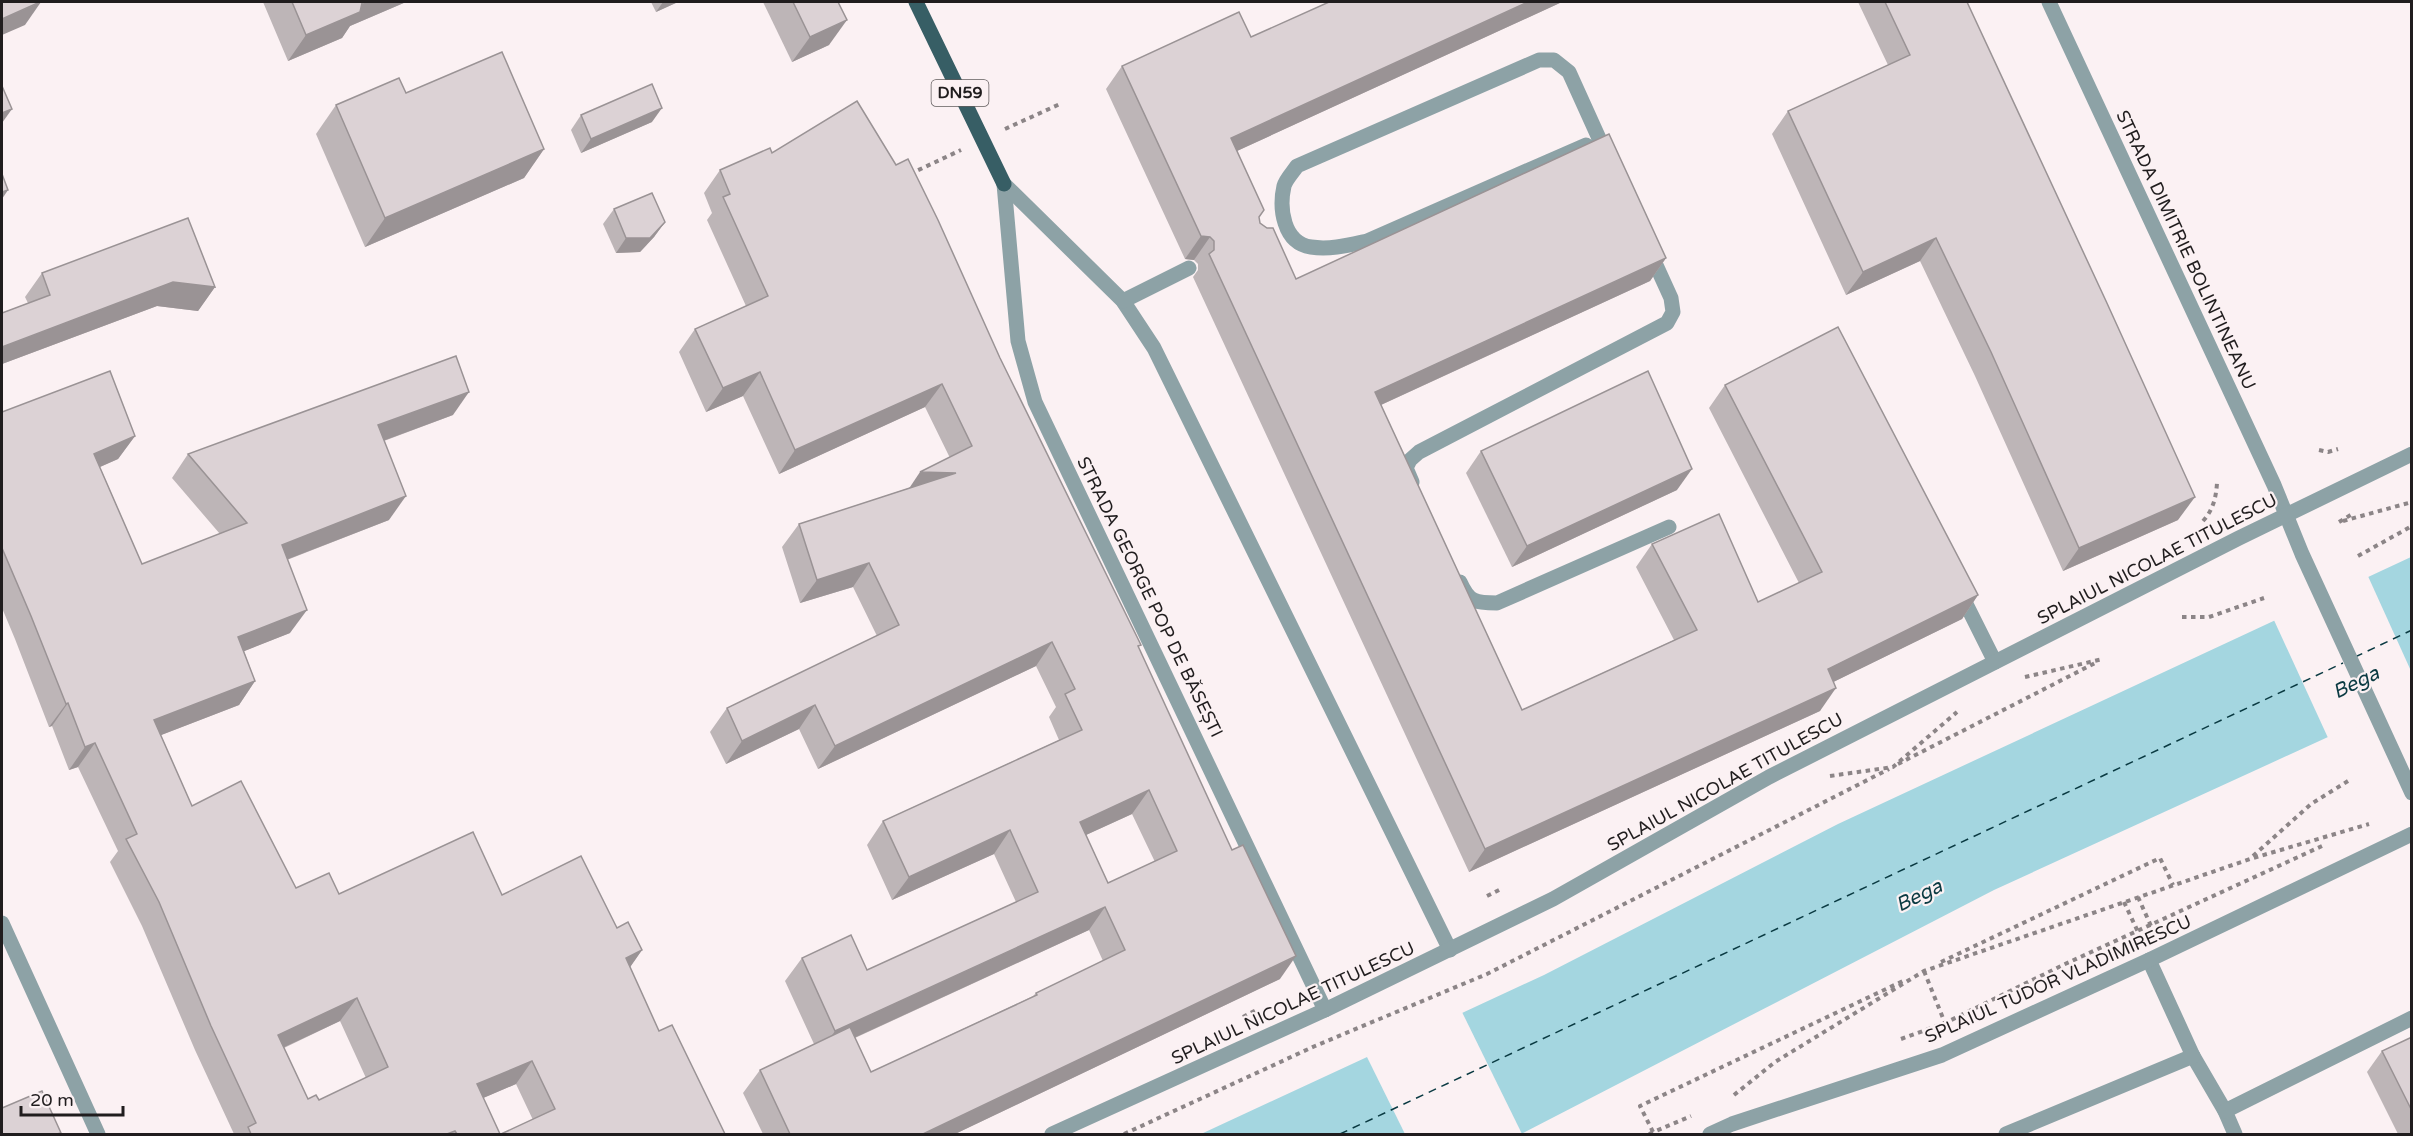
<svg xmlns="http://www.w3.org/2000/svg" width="2413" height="1136" font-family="'Varela Round',sans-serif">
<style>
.water{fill:#a4d6e0}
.pier{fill:#fbf1f3}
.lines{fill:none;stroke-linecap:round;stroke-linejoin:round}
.ferry{stroke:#0a3a42;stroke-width:1.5;stroke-dasharray:8 6;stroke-linecap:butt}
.path{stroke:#8c8587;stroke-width:4;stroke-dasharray:4.5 4.5;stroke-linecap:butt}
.minor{stroke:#8da2a6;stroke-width:15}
.major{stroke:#375e65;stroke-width:15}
.wall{fill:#bdb5b7;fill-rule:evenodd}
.shaded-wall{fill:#9a9395}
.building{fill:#dcd2d5;stroke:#9a9395;stroke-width:1.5;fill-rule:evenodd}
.labels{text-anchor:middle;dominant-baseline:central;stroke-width:4.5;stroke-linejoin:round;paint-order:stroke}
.shield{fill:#fbf1f3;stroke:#625d5e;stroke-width:1.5}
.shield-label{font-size:16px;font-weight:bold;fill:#201d1e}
.street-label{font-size:18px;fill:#201d1e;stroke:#fbf1f3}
.water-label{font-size:20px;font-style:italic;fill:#0a3a42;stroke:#fbf1f3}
</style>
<rect width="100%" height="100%" fill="#fbf1f3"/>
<polygon class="water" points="2411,557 2411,699 1994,890 1521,1134 1201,1134 1544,975 1838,824"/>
<g class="pier">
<polygon points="2367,574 2411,671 2412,702 2329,740 2273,618"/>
<polygon points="1461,1010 1522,1134 1405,1134 1365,1053"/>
</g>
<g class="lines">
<g class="ferry">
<polyline points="2355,657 2412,630"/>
<polyline points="1340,1134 2343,663"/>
</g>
<g class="path">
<polyline points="1005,129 1060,104"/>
<polyline points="910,174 961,150"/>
<polyline points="2319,450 2328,452 2338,449"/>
<path d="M2203,521C2213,510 2216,498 2217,483"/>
<polyline points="2343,521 2412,502"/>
<polyline points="2339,522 2354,513"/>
<polyline points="2358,556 2412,526"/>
<polyline points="2182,617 2209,617 2264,598"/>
<polyline points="2025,677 2103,659"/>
<polyline points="1898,764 2097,662"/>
<polyline points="1830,776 1893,767 1957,712"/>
<polyline points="2253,856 2311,804 2348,781"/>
<polyline points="1487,896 1503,888"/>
<polyline points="2138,897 2151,926"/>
<polyline points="2124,902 2138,932"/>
<polyline points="1941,962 2160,858 2173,885"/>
<polyline points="1924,971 1945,1023"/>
<polyline points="1243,1017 1258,1009"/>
<polyline points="1901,1039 1945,1023 2063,965 2322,846"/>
<polyline points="1734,1095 1775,1062 1924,971 2250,859 2369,824"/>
<polyline points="1653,1132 1640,1106 1905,980"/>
<polyline points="1124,1134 1315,1046 1487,974 1889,769"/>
<polyline points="1649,1134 1691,1116"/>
</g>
<g class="minor">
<polyline points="2049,2 2274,485 2302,554 2412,793"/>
<path d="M1586,145L1367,241C1349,245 1330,250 1311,247C1283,243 1279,208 1284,186C1286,179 1293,172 1297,166L1539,60H1554L1569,72L1607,156"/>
<polyline points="1004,184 1018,341 1035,402 1325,1010"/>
<polyline points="1004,184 1123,301 1154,348 1450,950"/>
<polyline points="1123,301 1189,268"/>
<polyline points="1412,482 1406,468 1410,460 1419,452 1667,323 1673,312 1671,298 1650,252"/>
<path d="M1460,582C1469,602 1475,603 1497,603L1669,527"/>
<polyline points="1960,592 1995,662"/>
<polyline points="2,923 98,1134"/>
<polyline points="2149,960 2193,1056 2225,1111 2235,1134"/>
<polyline points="2225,1111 2412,1018"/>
<polyline points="1052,1134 1325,1010 1553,899 1769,777 2239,538 2412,454"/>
<polyline points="1710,1134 1732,1124 1942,1055 2149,960 2412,834"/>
<polyline points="2006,1134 2193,1056"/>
</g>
<polyline class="major" points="916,2 1004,184"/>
</g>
<g class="wall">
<polygon points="263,2 406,2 350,26 342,38 288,61"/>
<polygon points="651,2 678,2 656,12"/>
<polygon points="763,2 838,2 829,45 792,62"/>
<polygon points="1329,2 1562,2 1237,151 1259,218 1260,223 1296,279 1666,258 1650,281 1381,405 1522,710 1674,640 1636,567 1652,544 1758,602 1799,583 1709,408 1725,385 1978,595 1962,619 1833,682 1820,711 1469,872 1193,277 1198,270 1198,264 1194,260 1185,259 1106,89 1122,66 1251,37"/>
<polygon points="1858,2 1967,2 2178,520 2063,571 1975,376 1920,261 1846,295 1772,134 1788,111 1888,65"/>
<polygon points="406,93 544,149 524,178 365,247 316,134 336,105"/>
<polygon points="581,115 652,122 581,153 571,130"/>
<path d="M772,153L1000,358L1139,648L1280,979L955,1134H763L743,1093L760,1070L814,1044L785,981L802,958L867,970L1016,902L994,854L892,900L867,845L883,821L1059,740L1049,717L1056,707L1036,666L818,769L799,729L726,764L710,732L727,708L877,636L853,587L800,603L782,547L799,524L909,488L950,458L925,407L779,474L743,396L706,412L679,352L695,329L746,306L707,220L712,213L704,193L720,170ZM1132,814L1155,862L1108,883L1086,835ZM1089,930L1103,961L1036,993L1033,996L871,1072L855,1038Z"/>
<polygon points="614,209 665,222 654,237 640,252 616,253 603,224"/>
<polygon points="42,273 215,287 198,311 157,306 2,364 2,313 28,303 25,297"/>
<path d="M2,412L135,436L118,459L100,467L142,564L220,534L172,478L188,454L453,415L384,441L389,520L287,560L290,633L244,651L255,681L239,705L161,735L192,806L296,888L339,894L502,895L617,928L642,950L630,967L659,1031L725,1134L533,1120L516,1084L483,1098L500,1134H234L195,1050L142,926L110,862L118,851L78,767L69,770L52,726L49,727L15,639L2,608ZM340,1021L366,1078L319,1100L308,1099L284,1048Z"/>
<polygon points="1481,451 1677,490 1512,567 1466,473"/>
<polygon points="2412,1037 2412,1134 2398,1134 2367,1072 2382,1051"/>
</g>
<g class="shaded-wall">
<polygon points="41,2 25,25 2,35 2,19"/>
<polygon points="366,2 406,2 350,26 342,38 288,61 306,35"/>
<polygon points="663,2 678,2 656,12"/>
<polygon points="1528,2 1562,2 1215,161 1231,138"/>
<polygon points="847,20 829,45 792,62 810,37"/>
<polygon points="662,108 652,122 581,153 591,139"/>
<polygon points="12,109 2,123 2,113"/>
<polygon points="544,149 524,178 365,247 385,218"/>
<polygon points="8,190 2,199 2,192"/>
<polygon points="665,222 654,237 640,252 616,253 626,238"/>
<polygon points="1201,236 1210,237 1194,260 1185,259"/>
<polygon points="1936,238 1920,261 1846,295 1863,272"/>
<polygon points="1666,258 1650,281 1359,415 1375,392"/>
<polygon points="173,282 215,287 198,311 157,306 2,364 2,347"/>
<polygon points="760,372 743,396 706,412 723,388"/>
<polygon points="942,384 925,407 779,474 795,450"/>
<polygon points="469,392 453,415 361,449 378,425"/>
<polygon points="135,436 118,459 77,477 94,454"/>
<polygon points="1692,469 1677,490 1512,567 1527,546"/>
<polygon points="920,472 956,473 904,496"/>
<polygon points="406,496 389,520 265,568 282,545"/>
<polygon points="2195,497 2178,520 2063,571 2079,548"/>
<polygon points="869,563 853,587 800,603 817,580"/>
<polygon points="1978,595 1962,619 1811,693 1828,669"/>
<polygon points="307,610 290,633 222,660 238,637"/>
<polygon points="1052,642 1036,666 818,769 835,746"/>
<polygon points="255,681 239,705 138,744 154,720"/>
<polygon points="1836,688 1820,711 1469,872 1485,849"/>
<polygon points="68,703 52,726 49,727 66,704"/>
<polygon points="815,705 799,729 726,764 742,741"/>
<polygon points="95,743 78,767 69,770 85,747"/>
<polygon points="1149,790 1132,814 1064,845 1080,822"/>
<polygon points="1010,830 994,854 892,900 909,877"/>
<polygon points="1105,907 1089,930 819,1054 835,1031"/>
<polygon points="642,950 626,973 626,958"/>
<polygon points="1296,956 1280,979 955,1134 923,1134"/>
<polygon points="357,998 340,1021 261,1058 278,1035"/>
<polygon points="532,1061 516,1084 460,1108 477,1084"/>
</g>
<g class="building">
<polygon points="2,2 40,2 2,19"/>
<polygon points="292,2 366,2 362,3 360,12 306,35"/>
<polygon points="793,2 838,2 847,20 810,37"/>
<polygon points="1329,2 1528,2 1231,138 1264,210 1259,217 1260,223 1267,228 1273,228 1296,279 1609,134 1666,258 1375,392 1522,710 1697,630 1652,544 1719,514 1758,602 1822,572 1725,385 1838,327 1978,595 1828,669 1836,688 1485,849 1209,254 1214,250 1214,241 1210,237 1201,236 1122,66 1239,12 1251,37"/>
<polygon points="1885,2 1967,2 2106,301 2195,497 2079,548 1991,352 1936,238 1863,272 1788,111 1910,55"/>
<polygon points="502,52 544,149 385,218 336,105 399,78 406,93"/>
<polygon points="652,84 662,108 591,139 581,115"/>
<polygon points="2,86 12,109 2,113"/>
<path d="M857,101L896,165L908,159L938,220L1000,358L1141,645L1138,646L1232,850L1243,845L1296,956L923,1134H790L760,1070L850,1027L871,1072L1037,995L1036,993L1125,950L1105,907L835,1031L802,958L851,935L867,970L1038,892L1010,830L909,877L883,821L1082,730L1065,694L1075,689L1052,642L835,746L815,705L742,741L727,708L899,625L869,563L817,580L799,524L956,473L920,472L972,446L942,384L795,450L760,372L723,388L695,329L768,296L723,197L730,194L720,170L770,148L772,153ZM1149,790L1177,851L1108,883L1080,822Z"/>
<polygon points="2,174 8,190 2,192"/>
<polygon points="652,193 665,222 650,238 626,238 614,209"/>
<polygon points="188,218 215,287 173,282 2,347 2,313 50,295 42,273"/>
<path d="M456,356L469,392L378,425L406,496L282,545L307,610L238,637L255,681L154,720L192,806L241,781L296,888L329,873L339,894L473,832L502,895L581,856L617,928L628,922L642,950L626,958L659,1031L672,1025L725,1134H501L555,1109L532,1061L477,1084L500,1134H457L455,1131L447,1134H251L248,1127L256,1123L211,1026L159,902L126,839L137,834L95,743L85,747L68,703L66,704L31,616L2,548V412L110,371L135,436L94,454L142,564L247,523L188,454ZM357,998L388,1067L319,1100L316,1095L308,1099L278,1035Z"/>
<polygon points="1648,371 1692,469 1527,546 1481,451"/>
<polygon points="2412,1037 2412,1111 2382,1051"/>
<polygon points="42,1091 61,1133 57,1134 2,1134 2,1108"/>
</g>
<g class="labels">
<rect class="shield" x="931.5" y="80" width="57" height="26" rx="4.5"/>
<g class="shield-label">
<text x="960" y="93">DN59</text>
</g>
<g class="street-label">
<text transform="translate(2186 250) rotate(65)">STRADA DIMITRIE BOLINTINEANU</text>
<text transform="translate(2157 559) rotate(-27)">SPLAIUL NICOLAE TITULESCU</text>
<text transform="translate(1150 597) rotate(64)">STRADA GEORGE POP DE BĂSEȘTI</text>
<text transform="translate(1725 782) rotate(-29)">SPLAIUL NICOLAE TITULESCU</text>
<text transform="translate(2058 979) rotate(-24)">SPLAIUL TUDOR VLADIMIRESCU</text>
<text transform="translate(1293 1003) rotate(-25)">SPLAIUL NICOLAE TITULESCU</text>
</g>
<g class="water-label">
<text transform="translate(2356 683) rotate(-26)">Bega</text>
<text transform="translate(1919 896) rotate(-26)">Bega</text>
</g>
</g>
<rect width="2413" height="1136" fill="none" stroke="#201d1e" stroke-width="6"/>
<path d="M21 1106v9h102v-9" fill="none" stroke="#201d1e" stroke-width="3"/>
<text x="30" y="1106" font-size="18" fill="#201d1e" stroke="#fbf1f3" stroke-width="4.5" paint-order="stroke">20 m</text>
</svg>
